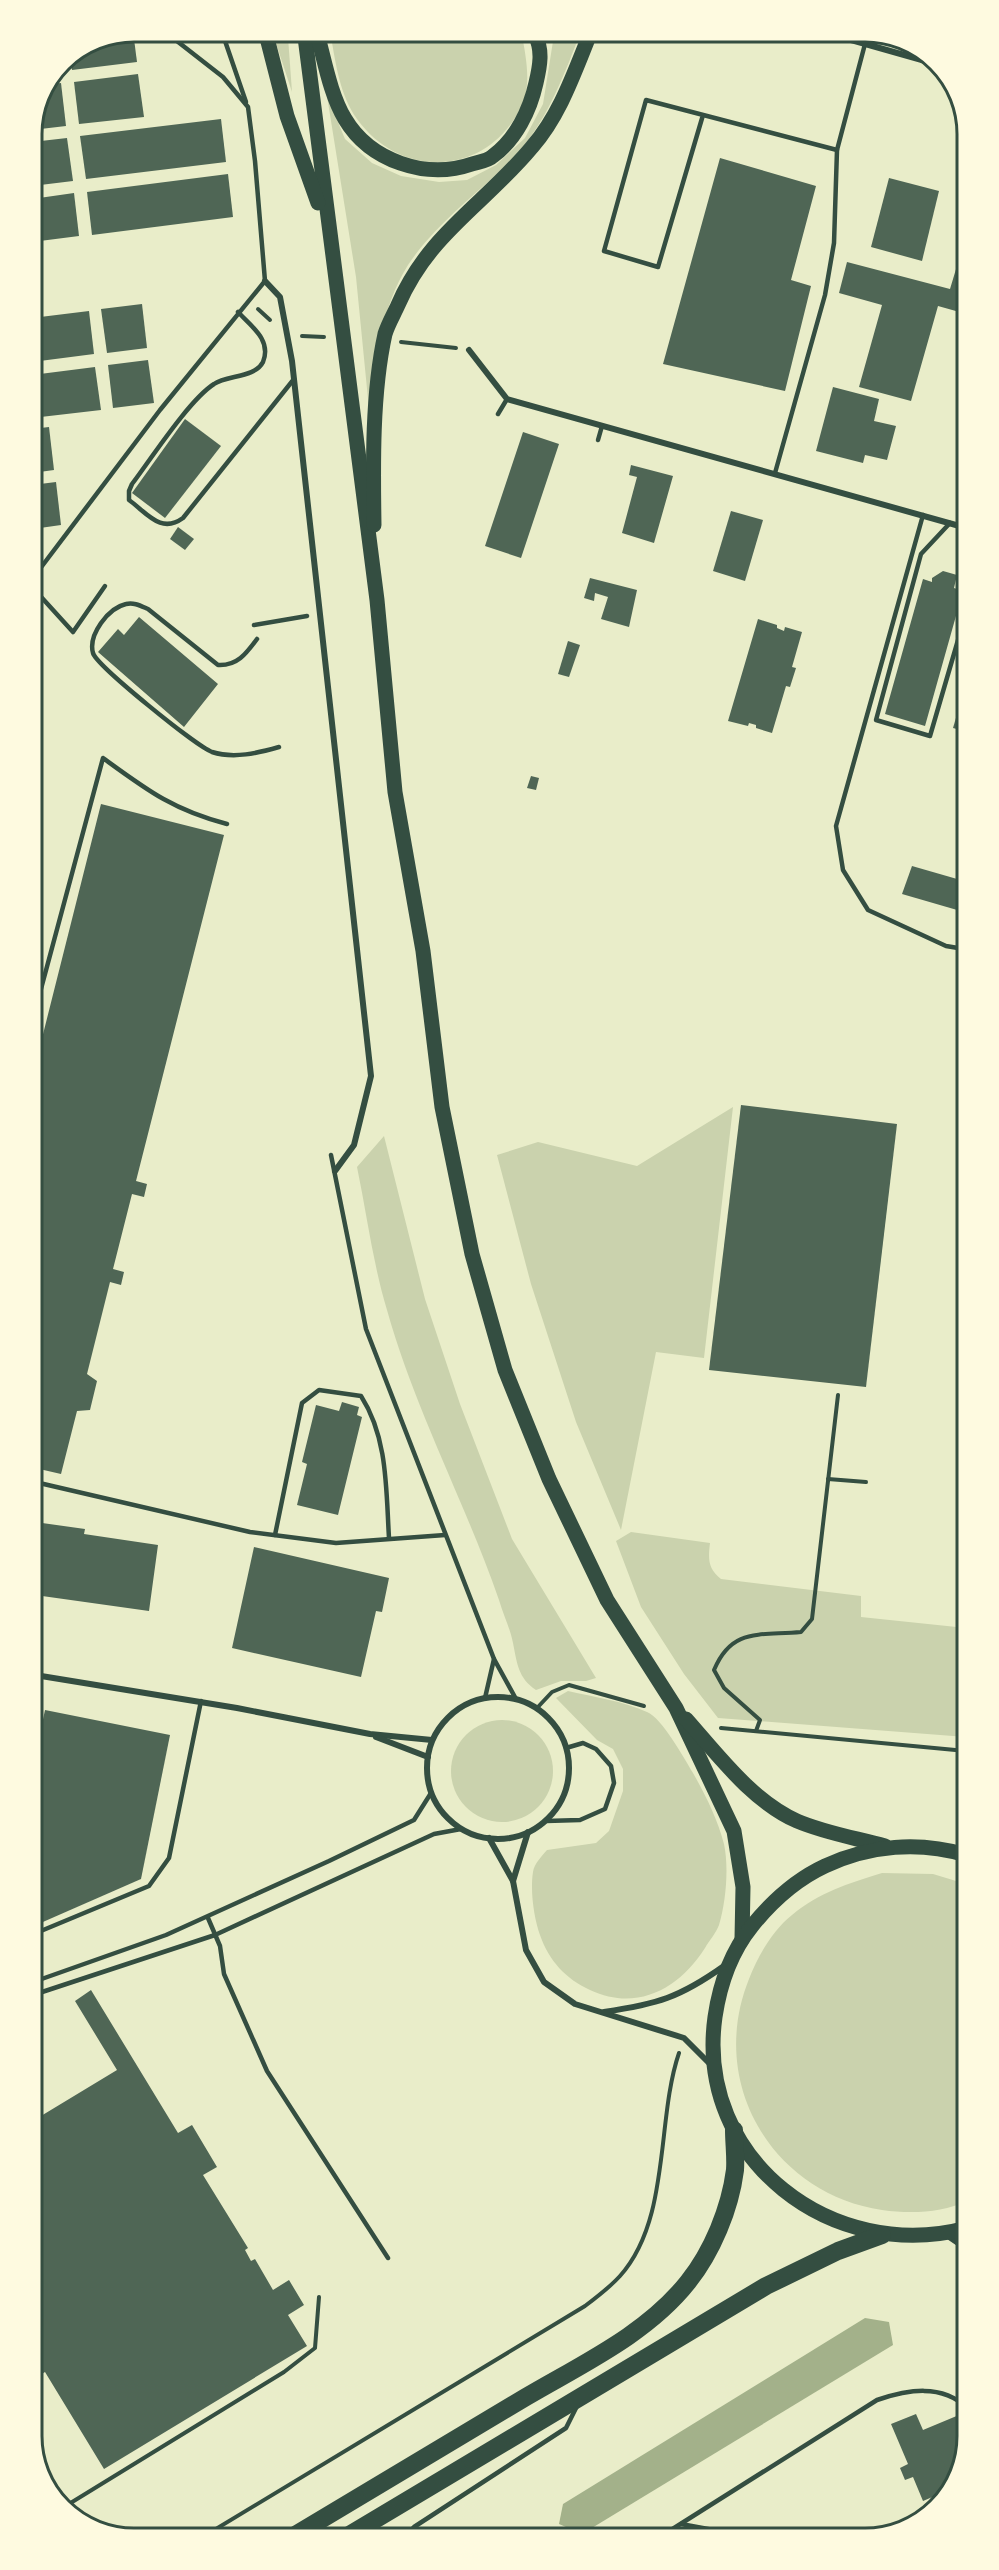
<svg xmlns="http://www.w3.org/2000/svg" width="999" height="2570" font-family="Lato,sans-serif">
<style>
.green{fill:#cad2ad}
.water{fill:#a3b18a}
.building{fill:#4f6655}
.lines{fill:none;stroke-linecap:round;stroke-linejoin:round}
.path{stroke:#344e41;stroke-width:4}
.service{stroke:#344e41;stroke-width:4.5}
.minor{stroke:#344e41;stroke-width:6}
.primary{stroke:#344e41;stroke-width:15}
.motorway{stroke:#344e41;stroke-width:18}
.rim{fill:none;stroke:#344e41;stroke-width:3}
</style>
<rect width="100%" height="100%" fill="#e9edc9"/>
<g class="green">
<path d="M522,35C526,58 532,85 521,107C487,177 401,180 357,119C340,95 336,65 331,37Z"/>
<path d="M554,35H578V39C562,80 545,125 513,158C479,193 436,223 408,265C381,308 376,360 369,409L356,277L327,96L345,139L372,163L401,176L439,182L467,180L496,165L525,138L543,104Z"/>
<polygon points="274,37 288,37 292,92"/>
<polygon points="733,1107 704,1358 656,1352 621,1530 576,1422 531,1284 497,1155 538,1142 637,1166"/>
<path d="M384,1136L425,1299L460,1404L512,1539L596,1678L586,1681H561L536,1690C518,1678 517,1663 513,1643C510,1628 503,1614 499,1600C465,1502 415,1410 387,1310C373,1264 367,1215 357,1167Z"/>
<path d="M631,1532L710,1543C708,1559 708,1569 721,1579L861,1596V1617L966,1628V1737L718,1718L684,1674L641,1607L616,1541Z"/>
<path d="M568,1691C594,1697 623,1701 647,1712C662,1718 684,1758 693,1773C705,1794 718,1820 724,1844C729,1867 726,1902 719,1925C716,1933 709,1941 705,1948C679,1989 637,2012 590,1990C566,1979 549,1961 540,1935C534,1918 530,1891 533,1872C534,1864 542,1856 547,1850L596,1843L609,1831L623,1791V1769L613,1749L597,1740L556,1698Z"/>
<circle cx="502" cy="1771" r="51"/>
<path d="M882,1873L933,1874L966,1884L967,2201C942,2213 910,2214 882,2210C772,2193 707,2083 749,1979C758,1956 772,1931 792,1915C820,1892 847,1884 882,1873Z"/>
</g>
<polygon class="water" points="865,2318 889,2322 893,2345 582,2534 559,2524 563,2504"/>
<g class="building">
<polygon points="95,39 134,39 137,62 72,70 70,55"/>
<polygon points="138,74 144,117 79,124 74,82"/>
<polygon points="61,83 66,126 32,130 51,84"/>
<polygon points="221,119 226,162 86,179 80,136"/>
<polygon points="67,138 73,181 32,186 32,142"/>
<polygon points="720,158 816,186 791,280 811,286 785,391 663,364"/>
<polygon points="228,174 233,217 92,235 87,192"/>
<polygon points="889,178 939,191 922,261 871,247"/>
<polygon points="74,193 79,236 32,242 32,199"/>
<polygon points="963,246 963,313 938,306 911,401 859,387 882,305 839,293 847,262 950,289"/>
<polygon points="142,304 147,348 107,353 101,309"/>
<polygon points="89,311 94,354 32,362 32,318"/>
<polygon points="148,360 154,403 113,408 108,365"/>
<polygon points="95,367 101,410 32,418 32,375"/>
<polygon points="833,387 879,399 874,421 896,426 887,460 865,455 863,463 816,451"/>
<polygon points="185,419 221,446 165,518 132,493"/>
<polygon points="49,427 54,470 32,473 32,429"/>
<polygon points="523,432 559,444 521,558 485,546"/>
<polygon points="962,446 963,446 963,472 956,470"/>
<polygon points="631,465 673,476 654,543 622,533 637,477 629,475"/>
<polygon points="56,482 61,525 33,529 32,485"/>
<polygon points="731,511 763,520 745,581 713,571"/>
<polygon points="178,527 194,539 185,550 170,539"/>
<polygon points="943,571 957,575 954,588 963,591 925,726 885,714 923,579 932,582 932,578"/>
<polygon points="590,578 637,590 629,627 601,619 608,597 595,593 594,601 584,598"/>
<polygon points="139,617 218,684 184,727 98,652 118,629 124,635"/>
<polygon points="758,619 777,625 777,628 784,631 785,627 802,632 792,667 796,668 790,687 786,686 772,733 756,728 756,725 749,723 748,726 728,721"/>
<polygon points="568,641 580,645 569,677 558,674"/>
<polygon points="963,694 964,694 964,731 953,728"/>
<polygon points="531,776 539,778 536,790 527,788"/>
<polygon points="101,804 224,835 136,1181 147,1184 144,1197 132,1194 113,1269 124,1272 121,1285 110,1282 87,1374 97,1381 90,1410 77,1411 61,1474 35,1468 34,1070"/>
<polygon points="912,866 964,881 964,912 902,894"/>
<polygon points="741,1105 897,1124 866,1387 709,1370"/>
<polygon points="342,1402 359,1407 357,1415 362,1417 338,1515 297,1505 307,1464 302,1462 316,1405 339,1411"/>
<polygon points="35,1522 85,1529 84,1534 158,1545 149,1611 35,1595"/>
<polygon points="254,1547 389,1578 382,1612 376,1611 361,1677 232,1648"/>
<polygon points="45,1710 170,1735 141,1879 36,1925 35,1757"/>
<polygon points="91,1990 178,2133 192,2125 217,2167 203,2175 248,2248 245,2250 251,2261 255,2259 273,2290 289,2280 304,2305 288,2315 307,2346 104,2469 45,2372 37,2377 36,2119 117,2070 75,2001"/>
<polygon points="916,2414 923,2430 959,2415 967,2437 949,2490 923,2501 913,2477 905,2480 900,2468 908,2464 891,2424"/>
</g>
<g class="lines">
<g class="path">
<polyline points="258,309 270,320"/>
<polyline points="302,336 324,337"/>
<polyline points="401,342 456,348"/>
<polyline points="828,1479 866,1482"/>
<polyline points="537,1708 552,1692 569,1685 644,1706"/>
<polyline points="721,1728 966,1751"/>
<path d="M756,1731L760,1720L724,1688L714,1670C732,1627 760,1636 801,1632L812,1619L838,1395"/>
<polyline points="64,2507 284,2372 315,2348 319,2297"/>
<path d="M201,2538L585,2306C597,2297 610,2287 620,2276C671,2219 656,2120 679,2053"/>
</g>
<g class="service">
<polyline points="224,38 246,102"/>
<polyline points="703,115 658,267 604,251 646,100 837,150"/>
<path d="M238,312C251,326 272,340 263,362C255,378 227,375 214,384C189,400 151,459 132,484L129,491V500C148,514 161,534 183,518L294,379"/>
<polyline points="498,414 507,399"/>
<polyline points="598,440 602,426"/>
<polyline points="775,473 825,295 834,243 837,150 865,44"/>
<polyline points="923,515 836,826 843,870 868,910 946,946 964,949"/>
<polyline points="950,523 921,554 876,720 930,736 963,623"/>
<polyline points="33,578 160,410 265,281 255,161 248,107 223,77 173,38"/>
<polyline points="33,588 73,632 105,586"/>
<polyline points="254,625 307,616"/>
<path d="M257,639C246,654 237,666 218,665L148,609C141,606 134,602 126,604C108,608 88,635 93,653C97,666 196,746 212,752C234,759 258,753 279,747"/>
<path d="M34,1015L103,758C147,790 173,810 227,824"/>
<polyline points="331,1155 366,1329 494,1659 516,1699"/>
<polyline points="35,1482 250,1532 336,1543 445,1535"/>
<path d="M275,1535L302,1403L319,1390L361,1396C388,1438 386,1490 389,1538"/>
<polyline points="485,1698 494,1659"/>
<polyline points="546,1821 580,1820 605,1809 614,1783 611,1766 596,1749 583,1743 566,1748"/>
<polyline points="208,1918 220,1946 224,1974 267,2071 388,2258"/>
<polyline points="36,1933 149,1886 169,1858 201,1701"/>
<polyline points="36,1981 166,1935 329,1861 414,1820 431,1793"/>
<polyline points="36,1994 215,1935 434,1834 461,1829"/>
<polyline points="681,2524 735,2534"/>
<path d="M663,2535L877,2400C907,2390 942,2383 967,2408"/>
<polyline points="405,2536 414,2527 566,2428 577,2406"/>
</g>
<g class="minor">
<polyline points="823,32 936,64"/>
<polyline points="265,281 280,297 292,361 371,1076 354,1145 335,1171"/>
<polyline points="469,350 507,399 963,527"/>
<polyline points="35,1675 237,1708 370,1734 432,1740"/>
<circle cx="498" cy="1768" r="71"/>
<polyline points="376,1737 428,1757"/>
<polyline points="489,1838 513,1881 526,1950 544,1982 575,2004 684,2038 712,2066"/>
<polyline points="513,1881 528,1832"/>
<path d="M604,2012C657,2004 679,1998 724,1966"/>
<polyline points="945,2234 967,2249"/>
</g>
<g class="primary">
<polyline points="305,37 377,600 395,792 423,951 442,1107 472,1254 505,1370 549,1479 607,1600 676,1708 734,1831 743,1887 742,1939"/>
<path d="M318,37C325,63 331,96 345,119C370,161 426,180 472,164C478,162 488,161 493,156C516,139 530,110 536,83C540,66 543,50 535,35"/>
<polyline points="267,38 287,116 318,203"/>
<path d="M374,525C373,465 372,393 385,334C388,324 394,314 398,305C429,233 485,204 532,147C560,115 574,73 590,34"/>
<path d="M686,1719C718,1755 752,1801 797,1821C825,1833 856,1838 885,1846"/>
<path d="M966,1855C919,1841 870,1845 825,1866C795,1880 773,1900 752,1926C731,1952 720,1983 715,2017C695,2160 833,2264 967,2228"/>
</g>
<g class="motorway">
<path d="M292,2537C370,2491 448,2444 526,2397C582,2364 647,2334 688,2282C712,2252 730,2209 735,2170C736,2157 734,2143 734,2130"/>
<polyline points="346,2537 766,2286 838,2251 882,2235"/>
</g>
</g>
<path d="M0 0H999V2570H0ZM134 42H865A92 92 0 0 1 957 134V2436A92 92 0 0 1 865 2528H134A92 92 0 0 1 42 2436V134A92 92 0 0 1 134 42Z" fill="#fefae0" fill-rule="evenodd"/>
<path class="rim" d="M134 42H865A92 92 0 0 1 957 134V2436A92 92 0 0 1 865 2528H134A92 92 0 0 1 42 2436V134A92 92 0 0 1 134 42Z"/>
</svg>
